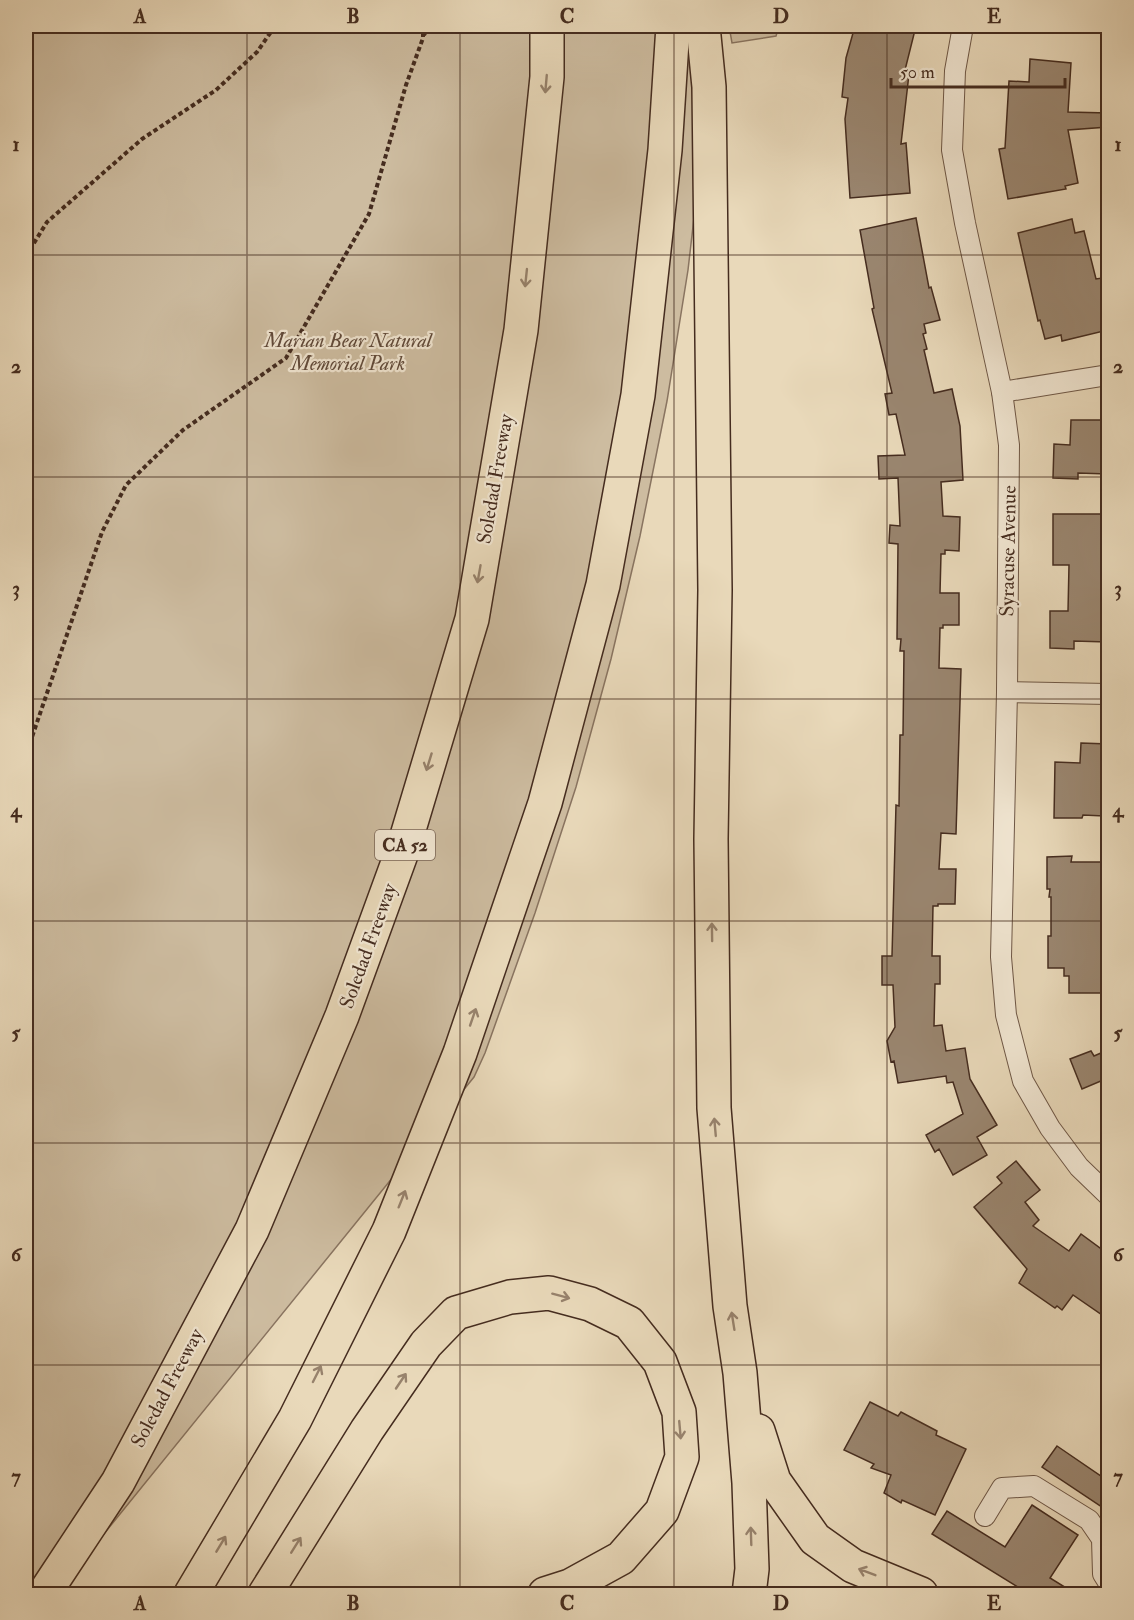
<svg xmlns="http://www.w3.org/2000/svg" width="1134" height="1620" font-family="'IM FELL Double Pica',serif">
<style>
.green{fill:#cdbca0;stroke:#897460;stroke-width:1.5}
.building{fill:#9a8670;stroke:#452c1f;stroke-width:1.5}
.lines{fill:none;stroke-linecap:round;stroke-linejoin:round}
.street-casing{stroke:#6e5746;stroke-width:22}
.highway-casing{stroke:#452c1f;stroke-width:36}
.path{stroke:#452c1f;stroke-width:4;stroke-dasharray:4.5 3;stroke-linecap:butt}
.street{stroke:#f1e6d2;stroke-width:20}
.highway{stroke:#e9d9ba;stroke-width:33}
.oneway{stroke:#97826c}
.grid{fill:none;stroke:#452c1f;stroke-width:1.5;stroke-opacity:0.55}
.labels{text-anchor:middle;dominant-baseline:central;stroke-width:4.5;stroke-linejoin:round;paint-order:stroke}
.shield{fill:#f1e6d2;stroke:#796455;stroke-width:1.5}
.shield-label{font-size:18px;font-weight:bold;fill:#452c1f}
.park-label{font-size:20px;font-style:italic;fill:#604939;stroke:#f1e6d2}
.street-label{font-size:20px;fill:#452c1f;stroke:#f1e6d2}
.neatline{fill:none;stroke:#452c1f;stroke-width:2}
.grid-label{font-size:20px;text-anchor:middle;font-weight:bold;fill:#452c1f}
</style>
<rect width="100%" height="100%" fill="#e9d9ba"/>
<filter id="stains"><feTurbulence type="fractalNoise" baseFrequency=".00333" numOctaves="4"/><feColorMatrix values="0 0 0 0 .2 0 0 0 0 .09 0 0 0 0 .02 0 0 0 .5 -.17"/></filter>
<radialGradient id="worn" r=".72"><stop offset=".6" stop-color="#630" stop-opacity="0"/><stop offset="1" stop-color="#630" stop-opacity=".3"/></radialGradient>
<g class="green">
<polygon points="26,26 712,26 703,139 688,270 667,401 640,536 611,659 576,787 535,913 485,1053 474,1077 86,1556 26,1594"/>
<polygon points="729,26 779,26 776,36 732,43"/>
</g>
<g class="building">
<polygon points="855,26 916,26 904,74 909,74 901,144 906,143 910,193 850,198 845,119 848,98 842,97 846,58"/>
<polygon points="1030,59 1071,63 1068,112 1108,113 1108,127 1068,130 1078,183 1065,186 1066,189 1008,199 999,149 1005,148 1009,81 1029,82"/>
<polygon points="916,218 929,288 931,287 940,320 924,324 926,333 923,334 927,349 924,350 934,393 952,389 960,426 963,480 941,482 943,516 960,517 959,551 945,550 945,554 941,554 940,593 959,593 959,625 943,625 943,628 940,628 939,668 961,669 956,834 941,833 939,869 956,869 955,904 938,904 938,906 933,906 932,956 940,956 940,984 935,984 934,1026 942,1025 946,1051 965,1048 970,1079 997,1125 977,1137 987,1155 953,1175 939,1149 935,1152 926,1135 963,1114 953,1082 947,1083 946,1076 898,1083 894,1061 891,1062 887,1041 895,1027 893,985 882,985 882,956 892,956 896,805 899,806 900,735 903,735 904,651 900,651 901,639 897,639 898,544 889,543 890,525 900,526 898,478 879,479 878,456 905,455 896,414 889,415 885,394 892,393 872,309 874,308 860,230"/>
<polygon points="1072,219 1075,233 1084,231 1096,279 1102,278 1108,305 1108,330 1062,341 1061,335 1045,339 1040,320 1038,321 1018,233"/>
<polygon points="1071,420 1108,420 1108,474 1078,473 1078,479 1053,478 1054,444 1070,445"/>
<polygon points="1053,514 1108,514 1107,642 1074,641 1074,649 1050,648 1050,611 1068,611 1069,565 1053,565"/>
<polygon points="1081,743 1108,744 1108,767 1105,767 1104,816 1083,815 1082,818 1054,818 1055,762 1080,763"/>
<polygon points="1072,856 1071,862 1108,862 1108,903 1107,903 1108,983 1106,983 1106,993 1069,993 1069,976 1064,976 1064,968 1048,968 1048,936 1051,936 1051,897 1049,897 1050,889 1047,889 1047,857"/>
<polygon points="1108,1050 1108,1078 1082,1089 1070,1059 1091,1051 1094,1056"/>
<polygon points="1016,1161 1040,1190 1025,1202 1039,1220 1033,1226 1069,1251 1081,1234 1108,1254 1108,1319 1073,1295 1062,1310 1057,1306 1055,1308 1019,1283 1027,1269 974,1207 1002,1183 997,1177"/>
<polygon points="870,1402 898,1416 901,1412 937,1431 936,1435 966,1449 935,1515 902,1500 901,1503 884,1493 891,1475 871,1468 874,1464 844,1450"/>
<polygon points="1057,1446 1108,1481 1108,1511 1042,1467"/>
<polygon points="1032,1505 1078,1535 1050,1578 1076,1594 1029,1594 932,1534 947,1511 1005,1547"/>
</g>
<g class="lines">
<g class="street-casing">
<g id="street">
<polyline points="963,26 955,71 952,150 965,223 1002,392 1009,445 1007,692 1001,957 1006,1015 1023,1081 1050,1128 1079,1167 1108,1195"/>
<polyline points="1002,392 1108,375"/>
<polyline points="1007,692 1108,694"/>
<polyline points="985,1516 1002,1488 1034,1486 1089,1520 1102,1539 1103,1574 1108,1582"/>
</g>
</g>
<g class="highway-casing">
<g id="highway">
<polyline points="703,26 709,87 715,590 711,839 714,1108 730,1306 740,1373 749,1483 752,1569 749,1594"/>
<polyline points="758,1431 774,1481 815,1539 853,1566 921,1594"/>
<polyline points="44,1594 118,1482 252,1230 342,1016 404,846 472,619 521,330 547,77 547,26"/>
<polyline points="191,1594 295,1419 389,1231 460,1053 545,803 603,585 638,395 665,150 673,26"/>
<polyline points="265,1594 367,1430 426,1344 456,1313 510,1297 549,1293 590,1304 629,1323 660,1362 679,1412 682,1457 662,1511 621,1558 570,1586 545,1594"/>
</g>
</g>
<g class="path">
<polyline points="424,35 429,26"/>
<polyline points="26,256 47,222 142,139 216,90 257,52 275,26"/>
<polyline points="26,750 32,737 102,532 126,485 183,430 286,358 369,214 406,85 423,38 423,26"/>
</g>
<use href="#street" class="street"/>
<use href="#highway" class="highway"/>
</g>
<defs><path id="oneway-shaft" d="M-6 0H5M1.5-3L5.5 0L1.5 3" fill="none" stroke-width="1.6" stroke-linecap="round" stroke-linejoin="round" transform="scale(1.5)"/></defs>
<g class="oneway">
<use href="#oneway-shaft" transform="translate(546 84) rotate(95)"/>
<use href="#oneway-shaft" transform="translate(526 278) rotate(96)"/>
<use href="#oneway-shaft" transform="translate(479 574) rotate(100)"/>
<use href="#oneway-shaft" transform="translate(429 762) rotate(107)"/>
<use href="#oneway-shaft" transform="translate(712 932) rotate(-91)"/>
<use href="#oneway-shaft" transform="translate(473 1017) rotate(-71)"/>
<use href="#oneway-shaft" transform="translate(715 1127) rotate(-95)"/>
<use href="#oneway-shaft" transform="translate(402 1199) rotate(-68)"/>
<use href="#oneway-shaft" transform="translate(561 1296) rotate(15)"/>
<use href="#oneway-shaft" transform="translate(733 1321) rotate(-99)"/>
<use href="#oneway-shaft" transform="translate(317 1374) rotate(-63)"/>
<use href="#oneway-shaft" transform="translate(401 1381) rotate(-56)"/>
<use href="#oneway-shaft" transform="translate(680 1430) rotate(85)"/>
<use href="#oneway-shaft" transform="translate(751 1536) rotate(-92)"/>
<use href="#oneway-shaft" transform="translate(221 1544) rotate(-59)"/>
<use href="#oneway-shaft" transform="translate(296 1545) rotate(-58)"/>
<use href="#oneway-shaft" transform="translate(867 1572) rotate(-159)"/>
</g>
<path class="grid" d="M247,26V1594M460,26V1594M674,26V1594M887,26V1594M26,255H1108M26,477H1108M26,699H1108M26,921H1108M26,1143H1108M26,1365H1108"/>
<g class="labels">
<rect class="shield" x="375" y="830" width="60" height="30" rx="4.5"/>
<g class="shield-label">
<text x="405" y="845">CA 52</text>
</g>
<g class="park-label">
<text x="348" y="340">Marian Bear Natural<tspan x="348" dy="23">Memorial Park</tspan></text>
</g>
<g class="street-label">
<text transform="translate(495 479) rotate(-80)">Soledad Freeway</text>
<text transform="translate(1008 551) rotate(-89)">Syracuse Avenue</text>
<text transform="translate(368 946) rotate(-70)">Soledad Freeway</text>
<text transform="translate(167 1388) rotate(-62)">Soledad Freeway</text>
</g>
</g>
<rect width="1134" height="1620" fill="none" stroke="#e9d9ba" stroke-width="66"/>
<path d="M891 78v9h174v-9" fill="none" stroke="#452c1f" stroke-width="3"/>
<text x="900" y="78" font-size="18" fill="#452c1f" stroke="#f1e6d2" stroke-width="4.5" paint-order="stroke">50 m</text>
<rect x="33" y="33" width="1068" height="1554" class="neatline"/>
<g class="grid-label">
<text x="140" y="23">A</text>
<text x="353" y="23">B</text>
<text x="567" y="23">C</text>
<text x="781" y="23">D</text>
<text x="994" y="23">E</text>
<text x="16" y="151">1</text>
<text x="1118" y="151">1</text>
<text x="16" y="373">2</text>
<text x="1118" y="373">2</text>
<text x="16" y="595">3</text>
<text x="1118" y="595">3</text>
<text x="16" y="817">4</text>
<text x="1118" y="817">4</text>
<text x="16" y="1039">5</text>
<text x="1118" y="1039">5</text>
<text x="16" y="1261">6</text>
<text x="1118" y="1261">6</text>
<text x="16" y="1483">7</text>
<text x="1118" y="1483">7</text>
<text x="140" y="1610">A</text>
<text x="353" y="1610">B</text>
<text x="567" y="1610">C</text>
<text x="781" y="1610">D</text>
<text x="994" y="1610">E</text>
</g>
<rect width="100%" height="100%" filter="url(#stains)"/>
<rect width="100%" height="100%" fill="url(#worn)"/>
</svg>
